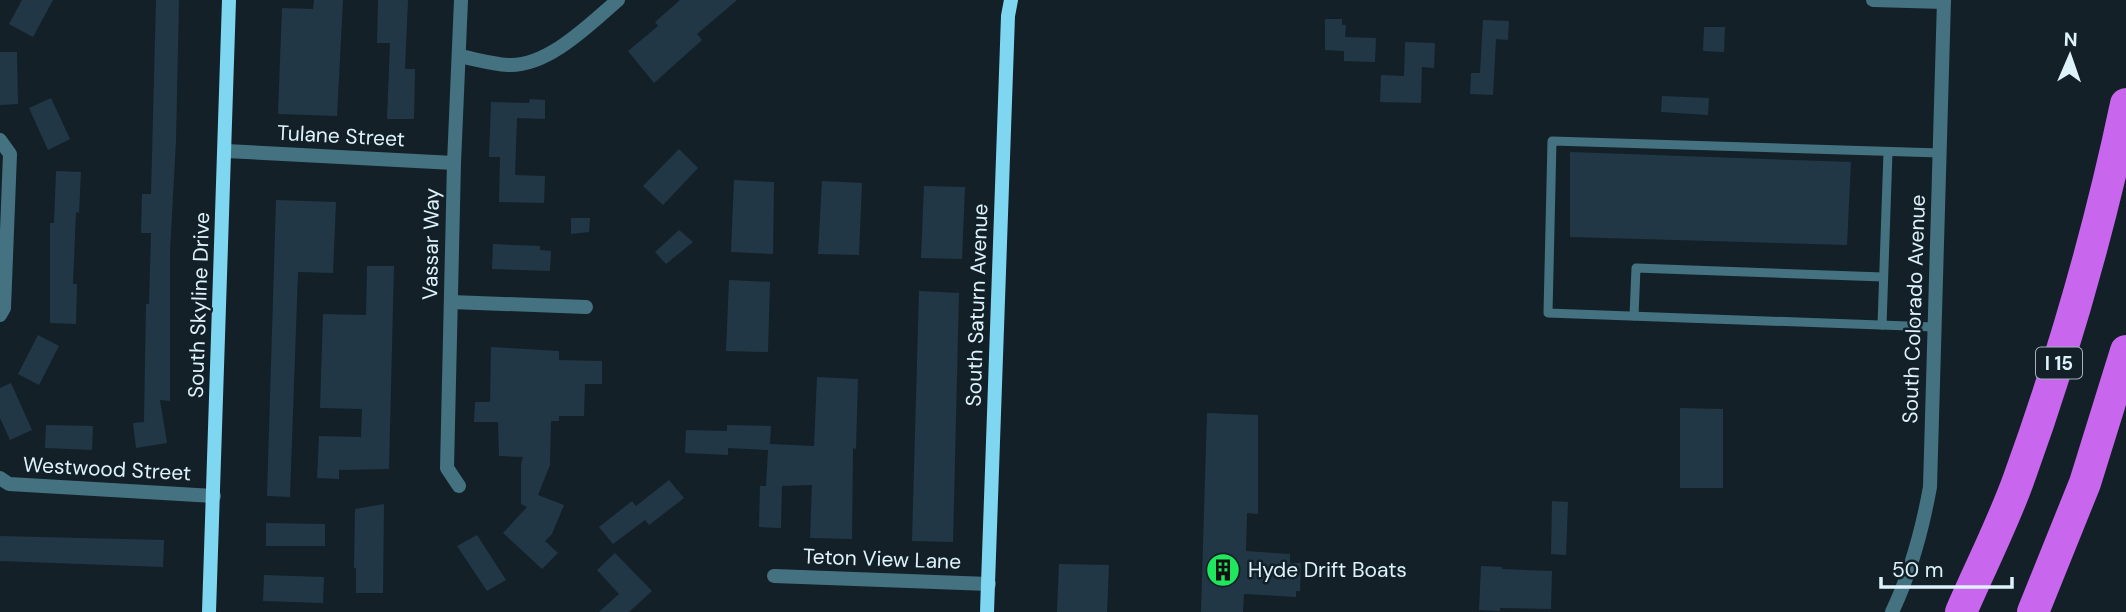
<svg xmlns="http://www.w3.org/2000/svg" width="2126" height="612" font-family="'DM Sans',sans-serif">
<style>
.building{fill:#213746}
.lines{fill:none;stroke-linecap:round;stroke-linejoin:round}
.lane{stroke:#447281;stroke-width:9}
.street{stroke:#447281;stroke-width:14}
.secondary{stroke:#7fd6f1;stroke-width:14}
.highway{stroke:#c966ee;stroke-width:32}
.labels{text-anchor:middle;dominant-baseline:central;stroke-width:5;stroke-linejoin:round;paint-order:stroke}
.shield{fill:#132028;stroke:#a1b3bc;stroke-width:2}
.shield-label{font-size:19px;font-weight:bold;fill:#def2fb}
.street-label{font-size:21px;fill:#def2fb;stroke:#132028}
.poi-label{font-size:21px;fill:#def2fb;stroke:#132028;text-anchor:start}
</style>
<rect width="100%" height="100%" fill="#132028"/>
<g class="building">
<polygon points="22,0 53,0 33,37 9,24"/>
<polygon points="156,0 179,0 176,141 170,251 170,401 160,400 167,443 136,448 133,423 144,422 146,304 149,304 151,233 141,233 142,194 151,194"/>
<polygon points="314,0 343,0 337,116 278,114 282,8 313,9"/>
<polygon points="378,0 408,0 405,69 415,69 414,119 387,119 390,43 377,43"/>
<polygon points="680,0 737,0 697,34 702,40 654,83 628,51 658,26 655,22"/>
<polygon points="1325,19 1342,19 1342,25 1346,25 1345,37 1376,38 1375,62 1344,61 1344,51 1325,50"/>
<polygon points="1483,20 1509,21 1508,40 1496,39 1493,95 1470,94 1471,73 1480,73"/>
<polygon points="1704,27 1725,27 1724,52 1703,51"/>
<polygon points="1405,42 1435,43 1434,68 1422,67 1421,103 1380,102 1381,75 1404,76"/>
<polygon points="0,52 17,52 18,104 0,105"/>
<polygon points="1662,96 1709,98 1708,115 1661,112"/>
<polygon points="51,98 70,139 48,150 29,108"/>
<polygon points="530,99 545,100 545,119 517,118 515,175 545,176 544,203 499,202 500,157 489,157 491,102 529,103"/>
<polygon points="679,149 698,168 663,205 643,186"/>
<polygon points="1570,152 1851,162 1847,245 1570,237"/>
<polygon points="56,171 81,172 79,213 76,212 73,284 77,284 76,324 50,323 50,223 54,223"/>
<polygon points="734,180 774,182 773,254 731,252"/>
<polygon points="822,181 862,183 859,255 818,254"/>
<polygon points="924,186 965,187 962,259 921,258"/>
<polygon points="276,200 336,202 333,273 298,272 290,497 267,496"/>
<polygon points="571,218 590,218 589,232 571,234"/>
<polygon points="679,230 693,242 666,264 655,252"/>
<polygon points="493,244 540,246 540,250 551,251 550,271 492,269"/>
<polygon points="367,266 394,266 389,469 339,470 339,479 317,478 319,436 361,437 362,409 320,408 323,314 366,315"/>
<polygon points="729,280 770,282 768,352 726,351"/>
<polygon points="919,291 959,293 953,542 912,541"/>
<polygon points="38,335 59,346 39,385 18,374"/>
<polygon points="491,347 559,351 559,360 602,361 602,384 585,384 584,416 559,416 559,421 551,421 550,465 538,495 564,505 552,534 545,541 558,553 542,569 503,533 527,507 521,504 521,464 523,457 499,456 498,422 474,422 475,402 490,402"/>
<polygon points="817,377 858,379 856,449 853,448 852,539 810,538 812,485 782,486 781,528 759,527 760,486 766,486 768,450 728,448 728,455 685,453 686,430 727,431 727,425 771,426 770,444 814,446"/>
<polygon points="11,383 32,430 10,440 0,418 0,388"/>
<polygon points="1680,408 1723,409 1723,488 1680,488"/>
<polygon points="1207,413 1258,415 1258,514 1247,513 1246,551 1290,554 1290,563 1301,563 1300,591 1296,591 1296,597 1244,594 1243,612 1201,612"/>
<polygon points="46,425 93,426 92,450 45,448"/>
<polygon points="669,480 684,498 649,525 645,520 613,544 599,527 632,501 636,506"/>
<polygon points="1552,501 1568,502 1566,555 1551,554"/>
<polygon points="384,504 383,593 356,593 356,568 354,568 355,509"/>
<polygon points="266,523 325,524 325,546 266,546"/>
<polygon points="477,535 506,580 487,591 457,546"/>
<polygon points="0,536 164,540 163,567 0,561"/>
<polygon points="615,553 652,591 629,612 599,612 619,594 597,570"/>
<polygon points="1059,564 1109,565 1107,612 1057,612"/>
<polygon points="1481,566 1502,567 1502,569 1552,571 1551,609 1500,608 1500,611 1479,610"/>
<polygon points="264,575 324,577 323,603 263,601"/>
</g>
<g class="lines">
<g class="lane">
<polyline points="1634,316 1636,268 1883,277"/>
<polyline points="1882,325 1888,152"/>
<polyline points="1935,327 1548,313 1552,141 1940,153"/>
</g>
<g class="street">
<polyline points="1873,0 1944,2"/>
<path d="M459,56C475,59 492,64 508,65C548,67 590,24 618,0"/>
<polyline points="0,140 10,154 4,308 0,315"/>
<polyline points="226,151 454,163"/>
<polyline points="451,302 586,307"/>
<polyline points="0,478 9,484 214,496"/>
<polyline points="459,486 447,468 454,163 461,0"/>
<polyline points="774,576 989,584"/>
<path d="M1892,612C1911,572 1922,531 1930,487L1944,0"/>
</g>
<g class="secondary">
<polyline points="209,612 229,0"/>
<polyline points="987,612 1008,16 1011,0"/>
</g>
<g class="highway">
<path d="M1961,612C1980,568 2002,525 2018,481C2063,357 2099,232 2126,104"/>
<polyline points="2033,612 2085,483 2126,351"/>
</g>
</g>
<defs>
<g id="building-disc" transform="scale(1.75)"><circle r="9.5" fill="#1fe65c" stroke="#132028"/><path d="M-4-6H4V6H1V3H-1V6H-4ZM-2.5-4.3h1.7v1.8h-1.7ZM.8-4.3h1.7v1.8H.8ZM-2.5-1h1.7V.8h-1.7ZM.8-1h1.7V.8H.8Z" fill="#111"/></g>
</defs>
<g fill-rule="evenodd">
<use href="#building-disc" x="1223" y="570"/>
</g>
<g class="labels">
<rect class="shield" x="2036" y="347.5" width="46" height="31" rx="5"/>
<g class="shield-label">
<text x="2059" y="363">I 15</text>
</g>
<g class="street-label">
<text transform="translate(341 136) rotate(3)">Tulane Street</text>
<text transform="translate(431 244) rotate(-89)">Vassar Way</text>
<text transform="translate(199 305) rotate(-88)">South Skyline Drive</text>
<text transform="translate(977 305) rotate(-88)">South Saturn Avenue</text>
<text transform="translate(1914 309) rotate(-88)">South Colorado Avenue</text>
<text transform="translate(107 469) rotate(3)">Westwood Street</text>
<text transform="translate(882 559) rotate(2)">Teton View Lane</text>
</g>
<g class="poi-label">
<text x="1248" y="570">Hyde Drift Boats</text>
</g>
</g>
<g transform="translate(2070 56) rotate(2)" stroke="#132028" stroke-width="5" paint-order="stroke">
<path d="M0-5L12 26L0 18L-12 26Z" fill="#def2fb"/>
<text y="-10" font-size="19" font-weight="bold" text-anchor="middle" fill="#def2fb">N</text>
</g>
<path d="M1881 577v10h131v-10" fill="none" stroke="#def2fb" stroke-width="3.5"/>
<text x="1892" y="577" font-size="21" fill="#def2fb" stroke="#132028" stroke-width="5" paint-order="stroke">50 m</text>
</svg>
